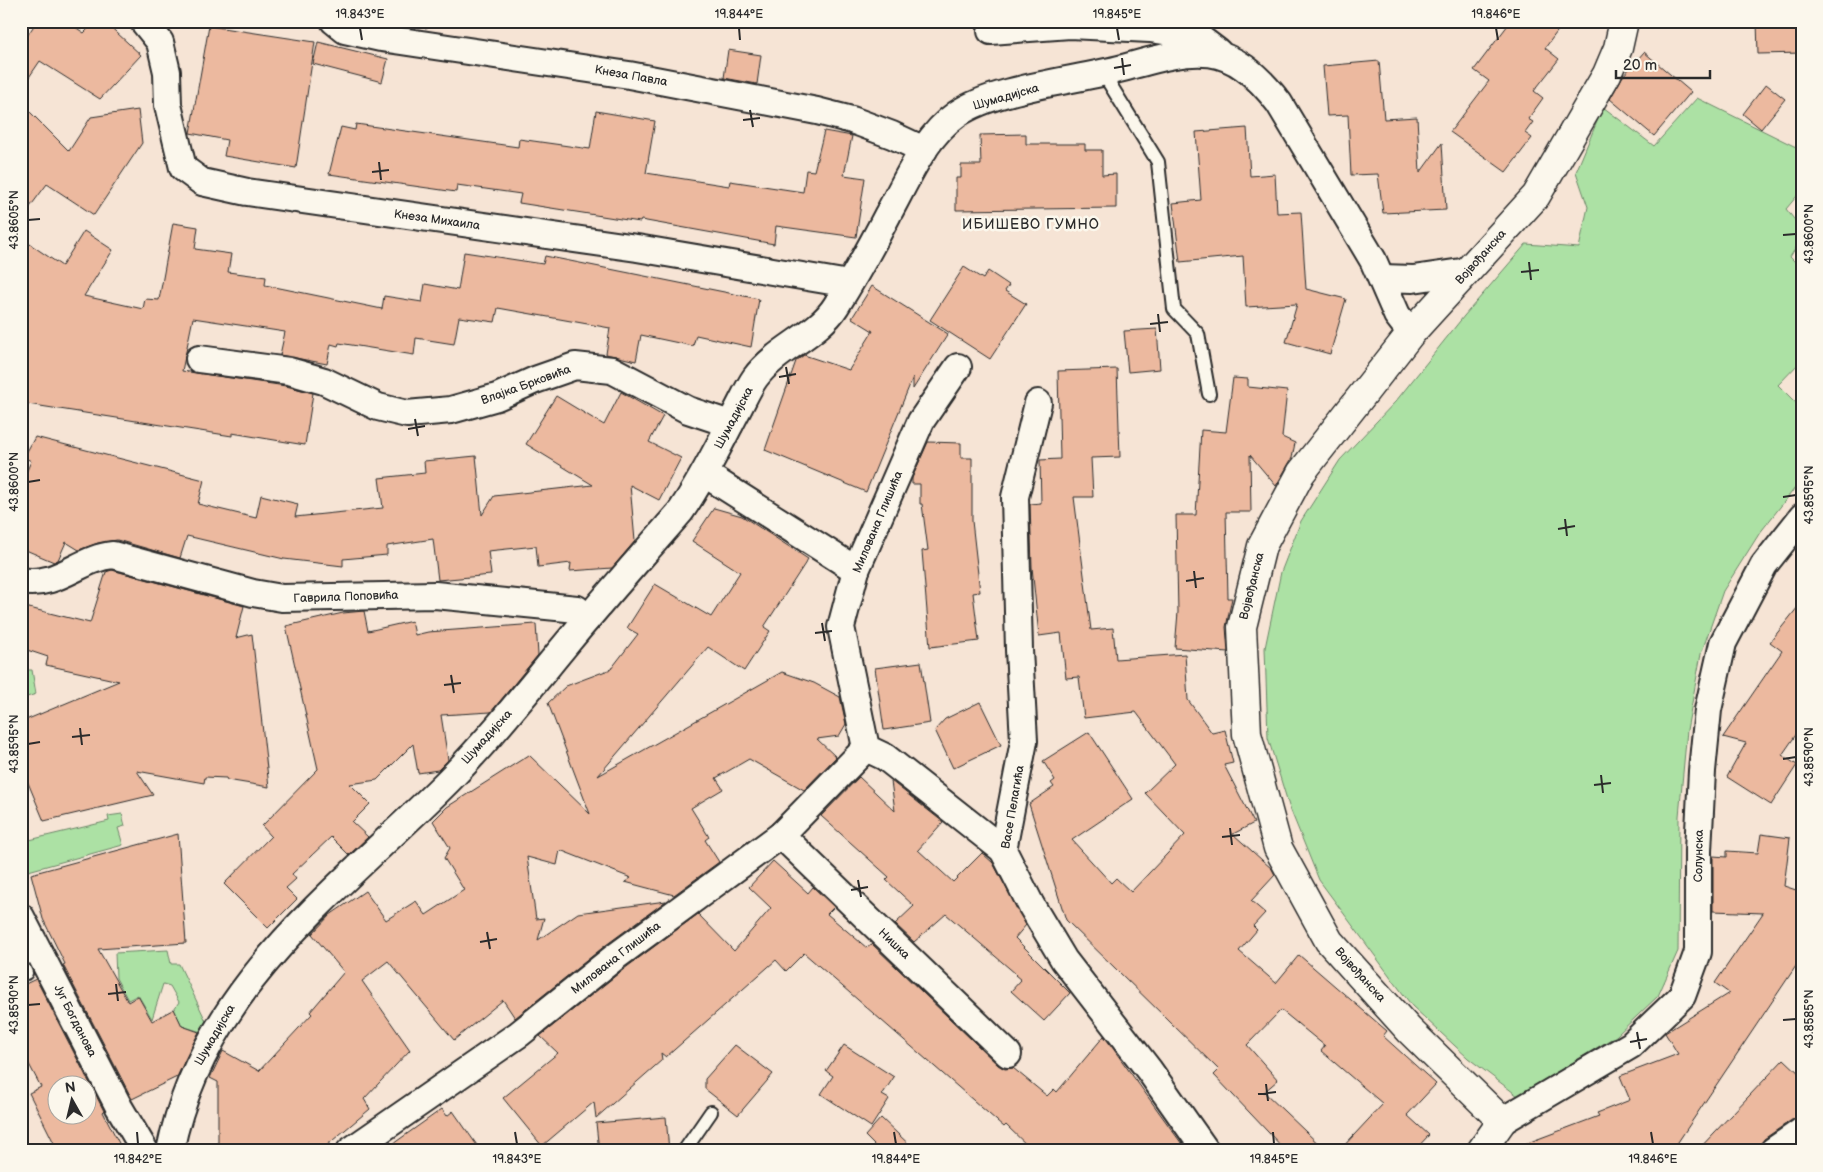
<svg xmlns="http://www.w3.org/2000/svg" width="1823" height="1172" font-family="'Balsamiq Sans',sans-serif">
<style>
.green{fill:#ace1a4;stroke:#6c8668}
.building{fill:#ecb99f;stroke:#2b2b2b;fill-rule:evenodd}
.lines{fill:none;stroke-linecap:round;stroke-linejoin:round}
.lane-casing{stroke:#2b2b2b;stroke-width:16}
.street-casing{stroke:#2b2b2b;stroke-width:30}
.secondary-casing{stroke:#2b2b2b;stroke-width:31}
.lane{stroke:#fbf7ec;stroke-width:12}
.street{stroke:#fbf7ec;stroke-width:26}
.secondary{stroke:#fbf7ec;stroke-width:28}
.ticks{fill:none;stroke:#2b2b2b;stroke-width:2}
.labels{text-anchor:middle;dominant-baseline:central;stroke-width:5;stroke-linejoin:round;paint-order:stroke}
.street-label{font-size:12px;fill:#2b2b2b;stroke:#fbf7ec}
.neighbourhood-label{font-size:14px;letter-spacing:1px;fill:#2b2b2b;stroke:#fbf7ec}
.neatline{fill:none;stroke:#2b2b2b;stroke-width:2}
.ticks-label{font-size:12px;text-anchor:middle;fill:#2b2b2b}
</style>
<rect width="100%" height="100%" fill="#f6e4d5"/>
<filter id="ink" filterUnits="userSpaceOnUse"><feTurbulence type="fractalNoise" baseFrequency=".02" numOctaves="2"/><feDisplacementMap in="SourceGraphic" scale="10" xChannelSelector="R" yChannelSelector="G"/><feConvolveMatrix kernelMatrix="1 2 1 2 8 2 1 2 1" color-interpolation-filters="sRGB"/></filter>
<g filter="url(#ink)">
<g class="green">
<polygon points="1697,98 1802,150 1802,190 1786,209 1802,229 1802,238 1790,257 1802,269 1802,360 1778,385 1802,409 1802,479 1759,534 1723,591 1701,654 1687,730 1679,816 1678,951 1658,996 1616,1036 1518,1096 1468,1058 1412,1006 1319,880 1289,806 1268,738 1265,648 1281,572 1301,521 1340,460 1396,401 1464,316 1526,244 1579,248 1588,207 1576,172 1603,107 1654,146"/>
<polygon points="21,664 24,664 24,670 32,670 36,694 21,699"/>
<polygon points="122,814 125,826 118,828 123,845 21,873 21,842 109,821 108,816"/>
<polygon points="168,950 171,964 179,964 206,1021 201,1032 182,1026 174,1009 179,1002 170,986 163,984 152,1019 138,995 128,1000 116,978 115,953"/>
</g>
<g class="building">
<polygon points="37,21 66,21 84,33 96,21 104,21 141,55 100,99 40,61 21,89 21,45"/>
<polygon points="1511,21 1565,21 1545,48 1559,59 1534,91 1543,98 1528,119 1533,122 1525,133 1532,138 1506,172 1450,132 1489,81 1474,70"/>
<polygon points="1757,21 1802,21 1802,53 1758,54"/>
<polygon points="209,26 315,42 296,168 224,156 227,140 190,133"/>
<polygon points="318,42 388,59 382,82 313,64"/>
<polygon points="728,50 761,55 757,84 724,78"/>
<polygon points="1644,52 1691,92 1654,136 1610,99 1623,76"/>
<polygon points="1379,61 1384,119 1417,117 1420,173 1442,143 1446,210 1383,213 1378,174 1351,175 1348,115 1327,116 1323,66"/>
<polygon points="1766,84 1785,99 1761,129 1743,114"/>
<polygon points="21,103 69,151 91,117 138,110 142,143 94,215 47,184 21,219"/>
<polygon points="596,111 655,121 646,173 729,186 730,181 803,192 806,170 814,171 824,131 852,136 844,175 865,178 856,237 776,226 774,244 641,220 640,222 519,203 521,194 457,185 456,192 329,174 341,127 355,130 356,124 518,147 519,139 590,149"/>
<polygon points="1247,128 1250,176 1275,174 1277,213 1301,212 1306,289 1346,299 1330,354 1286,342 1297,304 1246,307 1243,256 1180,262 1173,203 1201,200 1196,132"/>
<polygon points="1026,134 1026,144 1085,144 1085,150 1102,150 1102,175 1116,174 1116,208 956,210 956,178 961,178 961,165 981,165 980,135"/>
<polygon points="173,223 198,227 195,249 231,254 228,272 266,277 265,285 382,309 384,296 422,302 425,284 458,290 464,252 543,264 545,256 759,299 751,347 696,335 693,346 641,335 636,361 606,354 610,328 498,308 495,322 459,317 454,344 416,338 414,355 339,343 338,346 331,344 327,364 280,355 285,332 193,318 182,371 286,386 313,393 305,445 232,433 232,436 21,403 21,238 62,266 84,231 113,250 84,296 143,309 145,299 159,300"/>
<polygon points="964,267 983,279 988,271 1009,285 1005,291 1026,304 990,359 930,320"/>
<polygon points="872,286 948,334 913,389 913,377 866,492 765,450 796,361 804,355 849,370 873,331 852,318"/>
<polygon points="1157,329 1160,369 1128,372 1124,331"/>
<polygon points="1117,369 1120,457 1091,458 1093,497 1074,497 1091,630 1113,628 1116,659 1185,654 1188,700 1212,733 1225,730 1233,763 1224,765 1254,823 1233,834 1272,869 1275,875 1251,901 1265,913 1253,926 1257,930 1239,951 1276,983 1299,955 1387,1031 1383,1036 1436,1084 1407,1115 1429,1135 1414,1151 1339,1151 1383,1104 1321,1051 1325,1046 1281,1010 1247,1045 1278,1080 1264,1092 1326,1151 1286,1151 1214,1075 1219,1070 1066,920 1029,804 1054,787 1051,783 1055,780 1043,761 1089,732 1133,799 1072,840 1111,883 1116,878 1131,892 1185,835 1145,793 1175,764 1136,712 1084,718 1079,677 1066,678 1061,633 1039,636 1032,567 1030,504 1041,503 1040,460 1060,459 1058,371"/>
<polygon points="1233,378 1248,379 1248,387 1287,391 1282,437 1295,443 1292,458 1276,486 1250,455 1251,512 1226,512 1228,598 1232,598 1226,627 1228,652 1175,648 1178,612 1176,515 1196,515 1201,430 1226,432"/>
<polygon points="621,392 663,416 649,442 681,458 659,500 630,485 635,541 612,568 570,571 571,563 538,567 536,546 488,551 491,575 438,580 433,539 387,546 387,555 343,559 343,566 284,559 187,536 180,558 117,540 98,543 79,550 66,542 58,560 54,562 21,548 21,485 31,461 24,457 35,437 204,480 198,504 256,518 261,495 298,504 295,517 383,508 379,478 425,473 424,461 476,456 482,515 494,496 593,485 526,444 556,396 604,425"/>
<polygon points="928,442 961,443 961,458 972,458 972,521 980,592 973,593 979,641 930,647 922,551 928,550 922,504 920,504 920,484 912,484 912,478"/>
<polygon points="714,508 742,516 808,559 764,627 770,631 744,671 708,647 598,776 782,672 814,683 840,697 846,724 839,736 817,739 836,757 804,790 749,759 716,778 723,789 691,808 709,837 705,840 719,862 674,895 625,882 631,878 560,850 557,865 527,857 536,919 544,918 538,940 578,913 666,901 606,945 515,1018 503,1000 454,1040 388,961 362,981 410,1050 364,1099 370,1109 320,1151 218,1151 218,1082 210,1078 223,1051 259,1071 312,1014 310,1012 344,972 312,934 330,915 365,891 386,920 416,901 426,915 464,890 444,858 450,848 433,821 447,807 529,755 590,814 548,703 566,686 611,669 638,634 627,628 655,584 711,617 740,572 692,541"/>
<polygon points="112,570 244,606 236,638 252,634 269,787 227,780 226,778 205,777 204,783 137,771 153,795 44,821 21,766 21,722 119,681 46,665 48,657 21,648 21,606 90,623 106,572"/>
<polygon points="1802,602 1802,726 1782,755 1797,765 1771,805 1727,777 1746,743 1723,737 1782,651 1770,642"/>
<polygon points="364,611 368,631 412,621 415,635 428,632 536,624 538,655 491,712 441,715 448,760 438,770 418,773 413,744 377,780 350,784 370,804 352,822 368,837 349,855 331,837 292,874 296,879 286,888 297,899 268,928 224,884 271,836 262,826 318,769 286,626 343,613"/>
<polygon points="921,662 930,723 884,730 875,668"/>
<polygon points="980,702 1001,745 953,768 935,730 945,719"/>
<polygon points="859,777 895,811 891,781 943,822 918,850 953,882 982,853 993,863 1026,925 1015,938 1070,993 1044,1021 1011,991 1021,980 1015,975 1016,974 946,914 914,942 895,924 914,906 886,880 889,877 821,816"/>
<polygon points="178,834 186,943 98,949 128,1002 138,996 152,1021 174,1009 182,1026 199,1032 177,1077 132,1099 63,965 65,964 43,919 31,874"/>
<polygon points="1761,834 1790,838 1784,886 1802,892 1802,957 1672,1151 1514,1151 1514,1148 1599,1116 1597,1113 1630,1100 1620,1076 1678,1054 1665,1033 1729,993 1715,983 1763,913 1713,911 1713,856 1727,857 1727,851 1758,853"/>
<polygon points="773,861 808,893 813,887 834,907 827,914 867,948 872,944 998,1065 1005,1069 1013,1068 1047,1096 1054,1089 1057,1092 1104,1036 1187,1151 1033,1151 1006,1125 1004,1127 804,953 786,971 776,960 666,1057 661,1053 662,1060 596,1118 594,1102 542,1146 503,1098 558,1053 540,1036 624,969 698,914 734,951 771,908 749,887"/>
<path d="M36,979L104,1111L103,1112L123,1151H58L29,1093L41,1087L21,1049V986ZM58,1084H88V1114H58Z"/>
<polygon points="735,1045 773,1074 738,1115 705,1089 705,1079"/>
<polygon points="844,1045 894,1077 882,1095 889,1099 871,1127 821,1094 833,1076 826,1071"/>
<polygon points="1784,1059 1802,1076 1802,1116 1793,1119 1764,1139 1758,1151 1697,1151"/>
<polygon points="442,1109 447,1116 453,1111 481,1151 383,1151"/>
<polygon points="666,1117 669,1151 599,1151 596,1123"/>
<polygon points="881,1118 916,1151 880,1151 865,1136"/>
</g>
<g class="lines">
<g class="lane-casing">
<g id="lane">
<polyline points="1103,73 1158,162 1174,309 1198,334 1209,394"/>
<polyline points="21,961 39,952"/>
<polyline points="21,963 26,973 21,974"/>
<polyline points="684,1151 711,1112"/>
</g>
</g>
<g class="street-casing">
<g id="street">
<polyline points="143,21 160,42 167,72 168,105 183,168 202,182 247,192 637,248 849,284"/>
<polyline points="334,21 345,30 381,38 629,75 817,111 852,120 892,135 924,150"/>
<polyline points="991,31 1070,25 1150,29 1197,36 1218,52"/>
<polyline points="1382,278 1413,279 1468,271"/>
<polyline points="199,359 289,371 324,381 378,407 407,414 451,410 497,397 535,380 575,366 612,370 688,410 730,424"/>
<polyline points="958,367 921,421 856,570 841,627 866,748 885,757 1003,850"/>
<polyline points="1038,403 1015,497 1019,650 1024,741 1003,850 1031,905 1064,960 1149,1070 1206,1151"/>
<polyline points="705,474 856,570"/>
<path d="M21,581C57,588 80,558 113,555L253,593L282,598L435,595L577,609L586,620"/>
<polyline points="781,835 1008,1054"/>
<polyline points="21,917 119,1107 145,1151"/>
<polyline points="1502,1121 1631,1045 1682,996 1698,952 1698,851 1702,771 1708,710 1723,643 1764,565 1802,517"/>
<path d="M170,1151C203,985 339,891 450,779C492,736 529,689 567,643C604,598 643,555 681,511C703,479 719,445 737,411C743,400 748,388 755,378C777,348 818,335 836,306C855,276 872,245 888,214C907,180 924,137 957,114C997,87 1075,81 1123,68C1195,48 1228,37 1279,103L1373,260L1397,315L1411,333"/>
<polyline points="350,1151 519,1034 615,957 781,835 866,748"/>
<polyline points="1773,1151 1802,1131"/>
</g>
</g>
<g class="secondary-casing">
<polyline id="secondary" points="1481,1151 1502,1121 1409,1030 1329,941 1278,848 1247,734 1242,627 1262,546 1301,473 1411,333 1536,196 1607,74 1618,48 1624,21"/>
</g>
<use href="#lane" class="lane"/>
<use href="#street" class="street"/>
<use href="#secondary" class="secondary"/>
</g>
</g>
<path class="ticks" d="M360,28L362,40M739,28L740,40M1117,28L1119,40M1496,28L1498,40M1122,58L1124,75M1114,68L1131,65M750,110L753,127M743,120L760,118M379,162L381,180M372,172L389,170M28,220L40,219M1783,235L1796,234M1529,262L1531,280M1521,272L1539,270M1158,314L1160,332M1150,324L1168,322M786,367L789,384M779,377L796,374M415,419L418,436M408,429L425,426M28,482L40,480M1783,497L1796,495M1565,519L1567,536M1558,529L1575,526M1194,571L1196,588M1186,581L1204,578M822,623L825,641M815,633L832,631M451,675L454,693M444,685L461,683M80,728L82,745M72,737L90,735M28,744L40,742M1783,759L1796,757M1601,775L1603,793M1594,785L1611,783M1230,828L1232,845M1222,837L1240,835M858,880L861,897M851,890L868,887M487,932L490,949M480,942L497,939M116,984L118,1001M108,994L126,992M28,1005L40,1004M1783,1020L1796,1019M1637,1032L1640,1049M1630,1042L1647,1039M1266,1084L1268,1101M1258,1094L1276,1092M137,1132L138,1144M515,1132L517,1144M894,1132L896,1144M1273,1132L1274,1144M1651,1132L1653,1144"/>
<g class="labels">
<g class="street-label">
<text transform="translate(631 76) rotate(10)">Кнеза Павла</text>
<text transform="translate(1006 97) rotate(-16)">Шумадијска</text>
<text transform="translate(437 220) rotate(8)">Кнеза Михаила</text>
<text transform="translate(1481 257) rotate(-48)">Војвођанска</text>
<text transform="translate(526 385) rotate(-20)">Влајка Брковића</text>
<text transform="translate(734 418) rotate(-62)">Шумадијска</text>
<text transform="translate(878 522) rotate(-67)">Милована Глишића</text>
<text transform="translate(1252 586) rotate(-76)">Војвођанска</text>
<text transform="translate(346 597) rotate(-2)">Гаврила Поповића</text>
<text transform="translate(487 737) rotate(-48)">Шумадијска</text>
<text transform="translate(1013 807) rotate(-80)">Васе Пелагића</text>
<text transform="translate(1699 856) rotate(-89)">Солунска</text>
<text transform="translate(894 944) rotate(44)">Нишка</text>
<text transform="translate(616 958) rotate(-38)">Милована Глишића</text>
<text transform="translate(1360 975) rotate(48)">Војвођанска</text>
<text transform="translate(75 1021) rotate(63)">Југ Богданова</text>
<text transform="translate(215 1035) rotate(-60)">Шумадијска</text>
</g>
<g class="neighbourhood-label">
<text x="1031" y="224">ИБИШЕВО ГУМНО</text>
</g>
</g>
<rect width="1823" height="1172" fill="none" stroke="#fbf7ec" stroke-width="55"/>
<g transform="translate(72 1100) rotate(352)"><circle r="24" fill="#fbf7ec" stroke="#a8a59f"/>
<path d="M0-4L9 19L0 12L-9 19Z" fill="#2b2b2b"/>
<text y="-8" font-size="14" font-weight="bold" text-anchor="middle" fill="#2b2b2b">N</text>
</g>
<path d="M1616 70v8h94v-8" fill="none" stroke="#2b2b2b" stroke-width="2.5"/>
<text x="1623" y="70" font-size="15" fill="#2b2b2b" stroke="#fbf7ec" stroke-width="4" paint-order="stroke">20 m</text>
<rect x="28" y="28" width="1768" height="1116" class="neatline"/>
<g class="ticks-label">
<text x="360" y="18">19.843°E</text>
<text x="739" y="18">19.844°E</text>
<text x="1117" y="18">19.845°E</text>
<text x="1496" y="18">19.846°E</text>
<text transform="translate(14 220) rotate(-90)" y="4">43.8605°N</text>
<text transform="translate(1809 234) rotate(-90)" y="4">43.8600°N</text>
<text transform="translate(14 482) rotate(-90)" y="4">43.8600°N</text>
<text transform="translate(1809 495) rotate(-90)" y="4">43.8595°N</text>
<text transform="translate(14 744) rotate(-90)" y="4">43.8595°N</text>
<text transform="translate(1809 757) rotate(-90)" y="4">43.8590°N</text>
<text transform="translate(14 1005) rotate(-90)" y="4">43.8590°N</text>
<text transform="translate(1809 1019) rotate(-90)" y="4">43.8585°N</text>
<text x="138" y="1163">19.842°E</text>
<text x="517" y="1163">19.843°E</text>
<text x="896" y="1163">19.844°E</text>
<text x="1274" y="1163">19.845°E</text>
<text x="1653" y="1163">19.846°E</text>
</g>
</svg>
